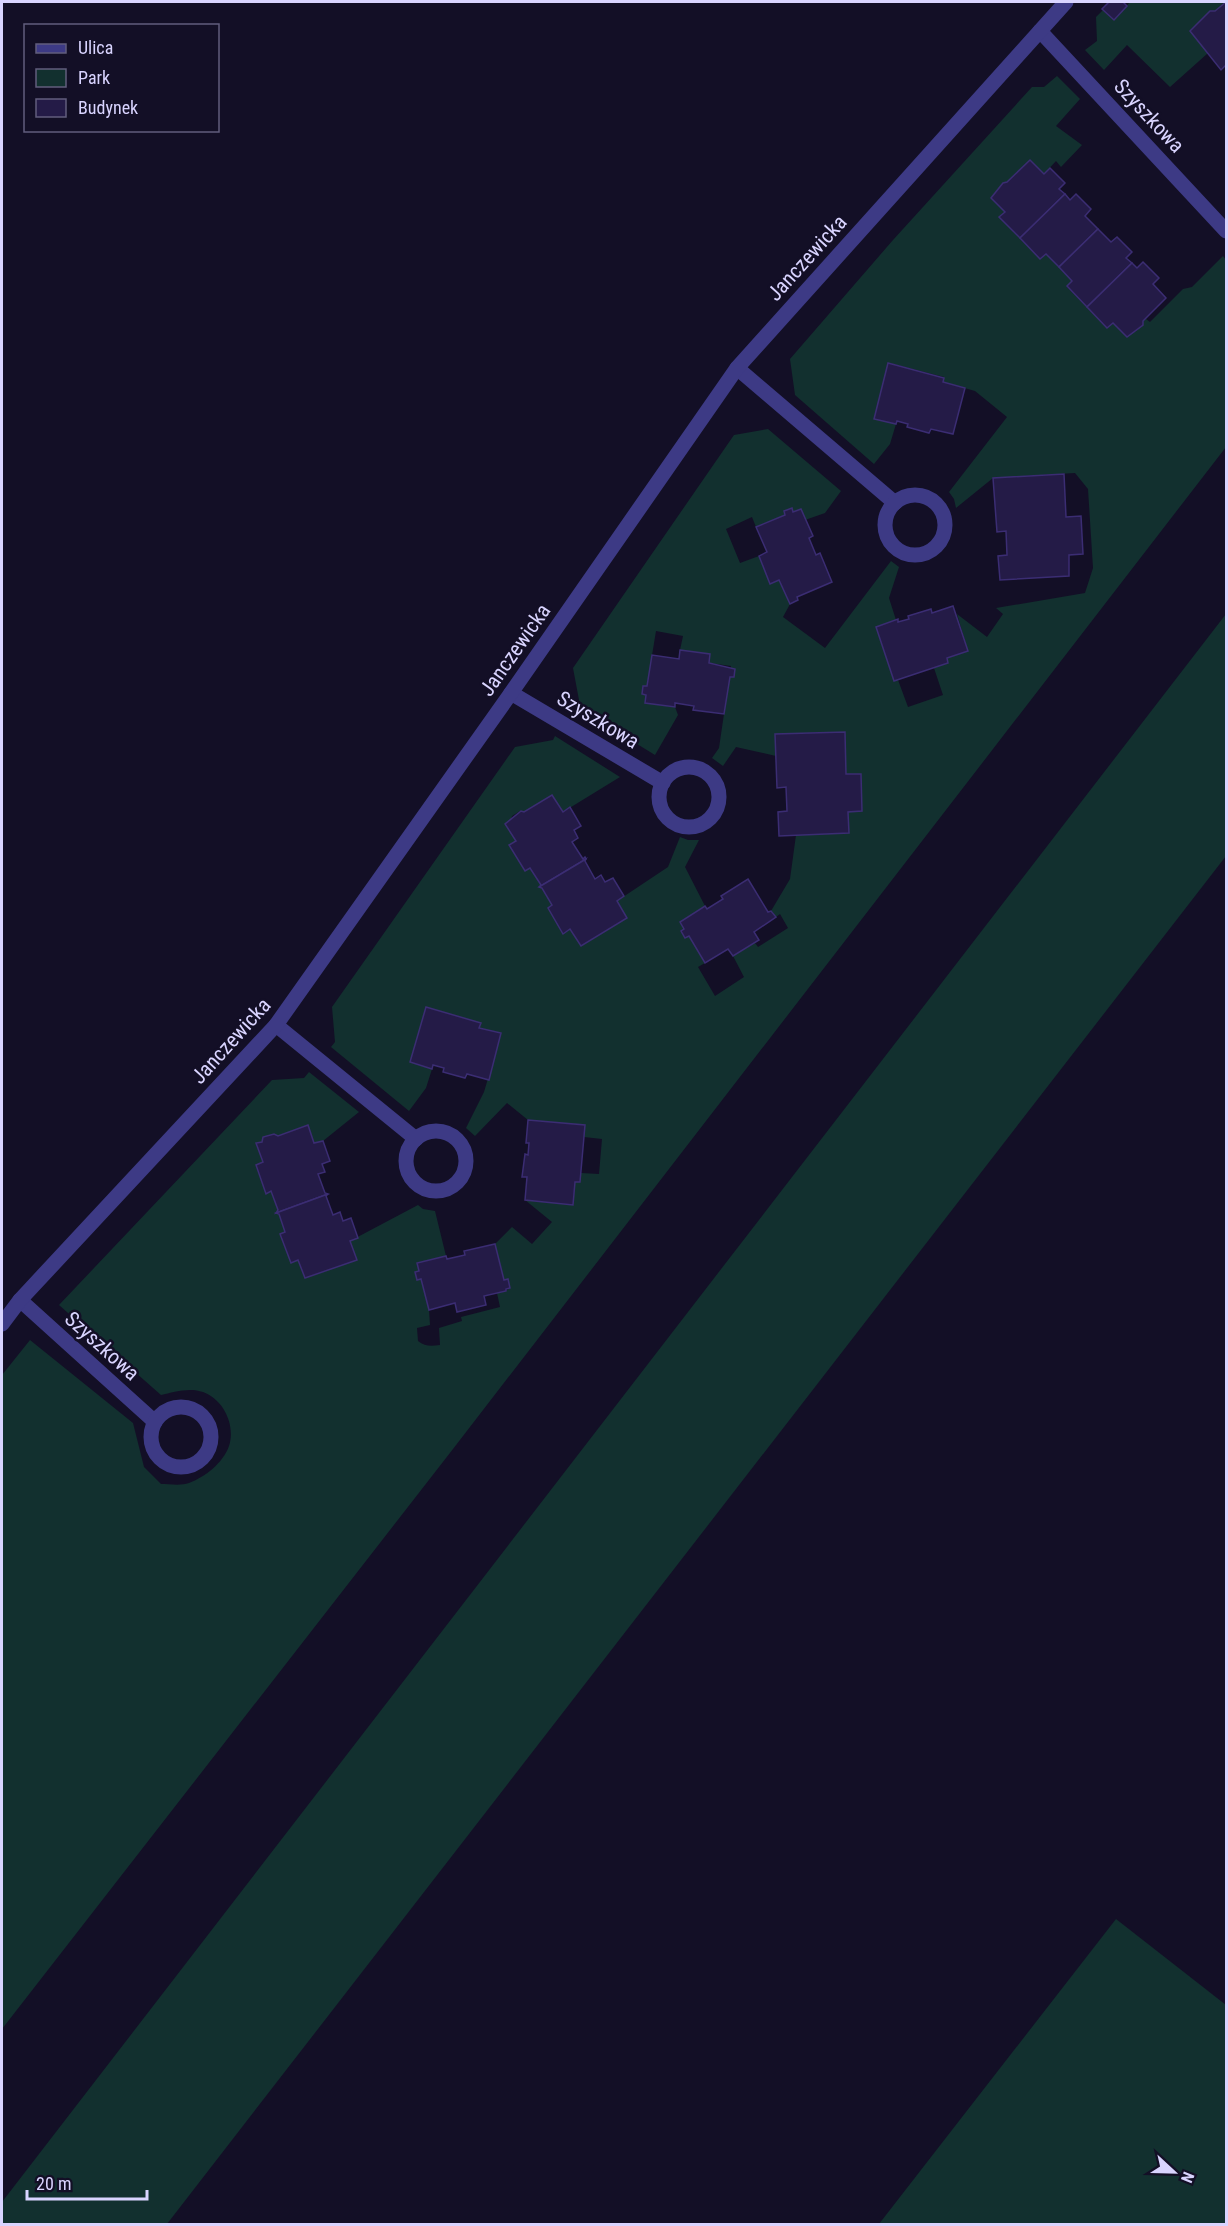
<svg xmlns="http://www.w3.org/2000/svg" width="1228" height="2226" font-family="'Roboto Condensed',sans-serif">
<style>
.green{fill:#12302f}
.building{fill:#241b47;stroke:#3b2d73;stroke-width:1.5}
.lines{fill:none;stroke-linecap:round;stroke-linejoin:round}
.street{stroke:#3d3a85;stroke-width:15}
.labels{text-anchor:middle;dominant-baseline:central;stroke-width:5;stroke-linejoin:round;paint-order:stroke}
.street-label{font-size:21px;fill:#d9d4ff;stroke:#130f26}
</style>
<rect width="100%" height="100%" fill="#130f26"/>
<g class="green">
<polygon points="1130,2 1226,2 1215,11 1210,11 1190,31 1208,53 1170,87 1127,45 1104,70 1085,50 1097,41 1096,17 1103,10 1114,20"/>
<path d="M1057,76L1080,99L1056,126L1082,145L1061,167L1056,161L1044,174L1030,160L1007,182L1003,183L991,198L1005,212L1000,218L1040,259L1046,254L1072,281L1067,287L1107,328L1113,323L1135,332L1143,325V321L1146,319L1150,322L1183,289L1192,287L1223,256L1226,260V447L453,1449L2,2029V1375L30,1340L133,1423L144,1467L161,1484C169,1484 181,1486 189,1483C205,1477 223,1463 229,1446C236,1425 223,1399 203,1392C190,1387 173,1392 161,1395L59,1305L272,1080L304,1078L309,1072L359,1112L323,1141L314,1143L308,1125L278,1136L274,1134L264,1137L262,1142L256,1144L263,1162L256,1166L266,1193L271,1191L278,1210L276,1213L279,1214L305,1278L356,1260L350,1241L418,1205L423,1209L435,1211L446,1256L417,1263L419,1271L415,1272L417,1280L421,1279L429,1310L430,1325L417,1328L418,1341C425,1347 432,1346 440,1345L439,1328L462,1321L461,1317L500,1307L497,1293L506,1291L510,1288L508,1279L504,1280L495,1244L512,1227L532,1244L552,1222L525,1200L573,1205L575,1182H580L581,1173L599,1174L602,1139L584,1137V1125L528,1120L507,1103L475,1136L466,1128L484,1092L501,1034L479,1028L481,1023L426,1008L411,1062L432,1069L426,1088L409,1111L331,1047L335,1042L332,1007L515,747L553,740L555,736L620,777L563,812L520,811L512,816L511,821L516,841L509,845L530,868L541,885L539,888H542L552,905L548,908L563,933L570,929L581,946L627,918L617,901L668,867L680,837L688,840H699L685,867L705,906L680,922L684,929L681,931L685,938L689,936L705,963L698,967L715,996L744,977L733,956L755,943L758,947L788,928L780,914L776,917L771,911L790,879L796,835L848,833V812L862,811L861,774H846L845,732L775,734L776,756L736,747L723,766L712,758L719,748L731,666L709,663L710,654L680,650L683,636L656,631L647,686H643L642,694L646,695L645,703L675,707L678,715L655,755L575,706L579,700L573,668L734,435L768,429L841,491L825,513L805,520L801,509L793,512L791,508L784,511L785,515L756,527L752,517L726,529L740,563L759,556L770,583L779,580L790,604L783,617L825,648L891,561L899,567L889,598L896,620L876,627L894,681L898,680L908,707L943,695L934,668L948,663L947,658L968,651L957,614L987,637L1003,614L996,608L1085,593L1093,568L1088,489L1075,473L993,478L956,508L954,499L949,492L1007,417L975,391L943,382L944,377L889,363L874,418L896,424L890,444L874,464L795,395L790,359L893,240L1032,87H1044Z"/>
<polygon points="1226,614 1226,856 167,2224 2,2224 2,2202"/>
<polygon points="1116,1919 1226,2005 1226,2224 879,2224"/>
</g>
<g class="building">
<polygon points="1109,2 1123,2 1127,6 1114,20 1102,9"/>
<polygon points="1226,2 1226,65 1221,70 1190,31 1210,11 1215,11"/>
<polygon points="1030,160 1044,174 1050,168 1065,183 1059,189 1065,194 1020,238 999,217 1005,212 991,198 1003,183 1007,182"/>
<polygon points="1065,194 1070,200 1076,194 1091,209 1085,216 1098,229 1059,267 1046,254 1040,259 1020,238"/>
<polygon points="1098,229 1111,242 1117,237 1132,252 1126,258 1132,263 1087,307 1067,286 1072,281 1059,267"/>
<polygon points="1143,262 1159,278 1153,284 1166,298 1143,321 1143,325 1127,337 1113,323 1107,328 1087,307 1132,263 1137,268"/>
<polygon points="888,363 944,378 943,382 965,388 953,434 931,429 929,433 907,427 908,424 897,421 896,424 874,419"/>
<polygon points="1064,474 1066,517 1081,516 1083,554 1069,555 1069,576 1000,580 998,556 1007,555 1006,531 997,532 993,478"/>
<polygon points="792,508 793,512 801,509 813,536 809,538 816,555 820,553 832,582 797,597 798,600 790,604 779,580 770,584 759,556 767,552 756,527 785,515 784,511"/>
<polygon points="953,606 968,651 947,658 948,663 894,681 876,627 898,619 898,622 909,619 908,616 931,609 932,613"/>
<polygon points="680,650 710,654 709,663 735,669 734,677 730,677 724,714 693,710 694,706 675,703 675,707 645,703 646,695 642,694 643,686 647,686 652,655 679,659"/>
<polygon points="845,732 846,774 861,774 862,811 848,812 849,833 779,836 778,812 787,811 786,787 777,788 775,734"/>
<polygon points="552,795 563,812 570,807 581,826 574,830 578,838 572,842 583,859 585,857 586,859 539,887 541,885 530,868 525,871 509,845 516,841 505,824 521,811 524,812"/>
<polygon points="586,859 585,861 595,879 601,875 605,882 613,878 624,896 617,901 627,918 581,946 570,929 563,934 548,908 552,905 542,888 539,887"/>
<polygon points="748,879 768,912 771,911 776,917 754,932 759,940 733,956 728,949 705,963 689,936 685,938 681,931 684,929 680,922 705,906 707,909 723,899 721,896"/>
<polygon points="426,1007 481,1023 479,1028 501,1033 489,1080 467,1074 465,1078 443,1072 444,1068 433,1065 432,1069 410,1062"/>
<polygon points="528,1120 585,1125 580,1182 575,1182 573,1205 525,1200 527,1177 522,1177 525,1154 528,1155 529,1143 526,1143"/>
<polygon points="308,1125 314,1143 323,1141 330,1161 322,1164 325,1172 318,1174 325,1193 328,1194 276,1213 278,1210 271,1191 266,1194 256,1165 263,1162 256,1143 262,1142 263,1137 274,1134 278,1136"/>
<polygon points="328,1194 326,1196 333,1215 340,1212 343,1221 351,1218 358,1238 350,1241 357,1260 305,1278 298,1260 291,1263 280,1234 285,1232 279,1214 276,1213"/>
<polygon points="495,1244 504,1280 508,1279 510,1288 506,1289 506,1291 484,1296 486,1305 457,1312 455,1303 429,1310 421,1279 417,1280 415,1272 419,1271 417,1263 446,1256 447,1259 465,1255 464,1251"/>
</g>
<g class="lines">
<g class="street">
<polyline points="1040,31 1226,231"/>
<polyline points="737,368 895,503"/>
<circle cx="915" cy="525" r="30"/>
<polyline points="511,693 663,783"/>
<circle cx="689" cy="797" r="30"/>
<polyline points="276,1025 416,1139"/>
<circle cx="436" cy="1161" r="30"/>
<polyline points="20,1300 155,1422"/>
<polyline points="2,1324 20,1300 276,1025 511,693 737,368 1066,2"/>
<circle cx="181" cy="1437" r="30"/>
</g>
</g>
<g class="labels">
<g class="street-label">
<text transform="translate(1149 116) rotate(47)">Szyszkowa</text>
<text transform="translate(807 258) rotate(-48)">Janczewicka</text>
<text transform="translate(515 650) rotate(-55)">Janczewicka</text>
<text transform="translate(598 720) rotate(31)">Szyszkowa</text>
<text transform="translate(231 1041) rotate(-48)">Janczewicka</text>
<text transform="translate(102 1346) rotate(42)">Szyszkowa</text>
</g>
</g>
<rect width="1228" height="2226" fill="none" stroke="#d9d4ff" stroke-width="6"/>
<rect x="24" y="24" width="195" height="108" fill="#130f26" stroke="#625e7d" stroke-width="1.5"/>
<rect x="36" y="44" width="30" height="9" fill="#3d3a85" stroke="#625e7d" stroke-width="1.5"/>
<text x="78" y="54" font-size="18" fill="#d9d4ff">Ulica</text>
<rect x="36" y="69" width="30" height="18" fill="#12302f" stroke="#625e7d" stroke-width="1.5"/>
<text x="78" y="84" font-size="18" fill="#d9d4ff">Park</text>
<rect x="36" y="99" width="30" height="18" fill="#241b47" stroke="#625e7d" stroke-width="1.5"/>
<text x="78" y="114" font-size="18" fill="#d9d4ff">Budynek</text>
<g transform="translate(1174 2172) rotate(112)" stroke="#130f26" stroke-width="4.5" paint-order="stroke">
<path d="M0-4.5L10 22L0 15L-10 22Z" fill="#d9d4ff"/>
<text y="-9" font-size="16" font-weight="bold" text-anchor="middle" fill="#d9d4ff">N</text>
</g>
<path d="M27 2190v9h120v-9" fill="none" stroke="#d9d4ff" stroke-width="3"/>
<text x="36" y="2190" font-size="18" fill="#d9d4ff" stroke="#130f26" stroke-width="4.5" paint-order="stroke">20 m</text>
</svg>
